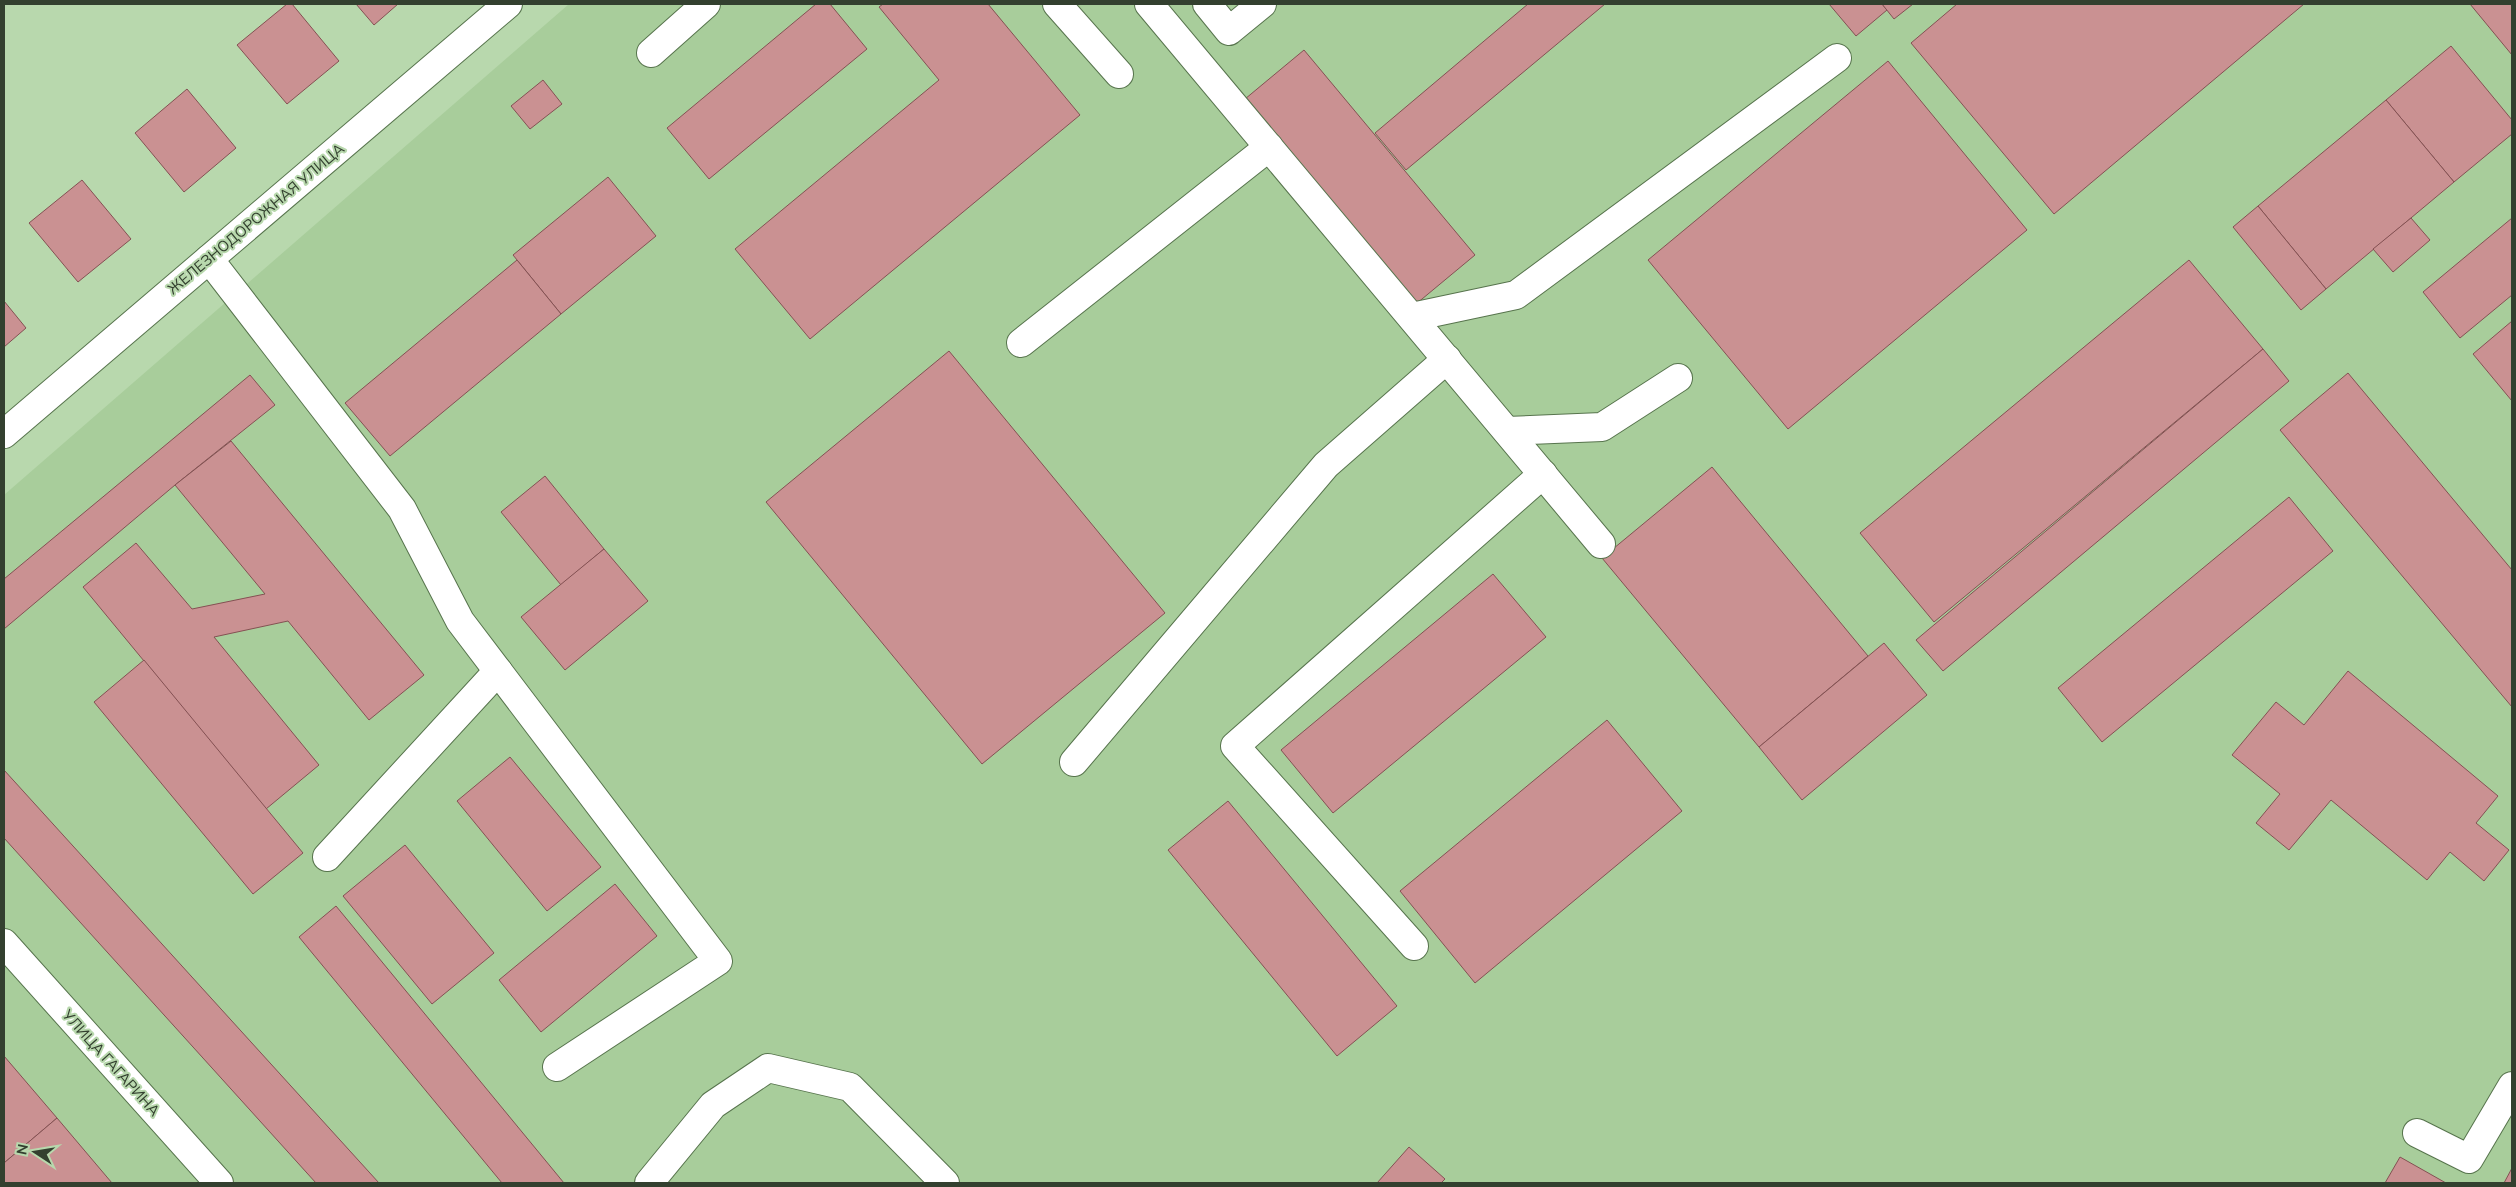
<svg xmlns="http://www.w3.org/2000/svg" width="2516" height="1187" font-family="'Nunito Sans',sans-serif">
<style>
.built{fill:#a8cd9b}
.building{fill:#ca9192;stroke:#845153}
.lines{fill:none;stroke-linecap:round;stroke-linejoin:round}
.minor-casing{stroke:#57744d;stroke-width:30}
.minor{stroke:#fff;stroke-width:28}
.labels{text-anchor:middle;dominant-baseline:central;stroke-width:4;stroke-linejoin:round;paint-order:stroke}
.street-label{font-size:15px;fill:#33402f;stroke:#b8d8ad}
</style>
<rect width="100%" height="100%" fill="#b8d8ad"/>
<polygon class="built" points="569,4 2512,4 2512,1183 4,1183 4,495"/>
<g class="building">
<polygon points="287,4 292,4 339,61 287,104 237,45"/>
<polygon points="356,4 398,4 374,25"/>
<polygon points="816,4 830,4 867,49 709,179 667,128"/>
<polygon points="883,4 988,4 1080,115 810,339 735,249 939,80 879,7"/>
<polygon points="1528,4 1605,4 1406,170 1375,133"/>
<polygon points="1829,4 1882,4 1887,10 1856,36"/>
<polygon points="1882,4 1913,4 1894,19"/>
<polygon points="1957,4 2304,4 2054,214 1911,43"/>
<polygon points="2470,4 2512,4 2512,55"/>
<polygon points="2451,46 2512,120 2512,134 2454,182 2386,100"/>
<polygon points="1304,50 1475,255 1416,304 1245,99"/>
<polygon points="1888,61 2027,230 1788,429 1648,260"/>
<polygon points="543,80 562,104 530,129 511,106"/>
<polygon points="187,89 236,148 184,192 135,133"/>
<polygon points="2386,100 2454,182 2326,289 2258,206"/>
<polygon points="608,177 656,236 561,314 513,255"/>
<polygon points="82,180 131,239 78,282 29,223"/>
<polygon points="2258,206 2326,289 2301,310 2233,227"/>
<polygon points="2411,218 2430,240 2393,272 2373,249"/>
<polygon points="2512,218 2512,295 2460,338 2423,292"/>
<polygon points="517,260 561,314 390,456 345,403"/>
<polygon points="2189,260 2263,349 1934,622 1860,533"/>
<polygon points="4,301 26,328 4,347"/>
<polygon points="2512,321 2512,401 2473,354"/>
<polygon points="2263,349 2289,381 1943,671 1916,640"/>
<polygon points="949,351 1165,613 982,764 766,502"/>
<polygon points="2348,373 2512,570 2512,707 2280,430"/>
<polygon points="250,375 275,405 175,485 4,629 4,579"/>
<polygon points="231,441 424,675 369,720 288,621 214,637 319,765 266,809 83,587 136,543 192,609 265,594 175,485"/>
<polygon points="1712,467 1868,656 1759,747 1602,558"/>
<polygon points="545,476 604,549 561,585 501,512"/>
<polygon points="2289,497 2333,551 2102,742 2058,688"/>
<polygon points="604,549 648,601 565,670 521,617"/>
<polygon points="1493,574 1546,637 1333,813 1281,750"/>
<polygon points="1884,643 1927,695 1802,800 1759,747"/>
<polygon points="144,660 303,853 253,894 94,702"/>
<polygon points="2348,671 2498,796 2476,823 2509,850 2484,881 2450,852 2427,880 2331,800 2289,850 2256,823 2280,794 2232,755 2276,702 2304,725"/>
<polygon points="1607,720 1682,811 1475,983 1400,891"/>
<polygon points="510,757 601,867 547,911 457,801"/>
<polygon points="4,770 379,1183 316,1183 4,838"/>
<polygon points="1228,801 1397,1006 1337,1056 1168,850"/>
<polygon points="405,845 494,953 432,1004 343,896"/>
<polygon points="615,884 657,936 541,1032 499,980"/>
<polygon points="336,906 564,1183 502,1183 299,937"/>
<polygon points="4,1056 57,1118 4,1163"/>
<polygon points="57,1118 112,1183 4,1183 4,1163"/>
<polygon points="1409,1147 1445,1179 1441,1183 1377,1183"/>
<polygon points="2400,1157 2446,1183 2385,1183"/>
<polygon points="2512,1168 2512,1183 2504,1183"/>
</g>
<g class="lines">
<g class="minor-casing">
<g id="minor">
<polyline points="1057,4 1119,74"/>
<polyline points="1149,4 1601,544"/>
<polyline points="1207,4 1229,31 1262,4"/>
<polyline points="651,53 706,4"/>
<polyline points="209,259 402,509 460,621 718,961 557,1067"/>
<polyline points="1412,317 1516,295 1837,58"/>
<polyline points="1021,343 1269,147"/>
<polyline points="1507,431 1602,427 1678,378"/>
<polyline points="4,434 508,4"/>
<polyline points="1074,762 1326,465 1447,359"/>
<polyline points="327,857 498,671"/>
<polyline points="4,943 219,1183"/>
<polyline points="1414,946 1235,746 1543,474"/>
<polyline points="2417,1133 2469,1159 2512,1086"/>
<polyline points="649,1183 713,1105 768,1068 850,1087 945,1183"/>
</g>
</g>
<use href="#minor" class="minor"/>
</g>
<g class="labels">
<g class="street-label">
<text transform="translate(256 219) rotate(-40)">ЖЕЛЕЗНОДОРОЖНАЯ УЛИЦА</text>
<text transform="translate(111 1063) rotate(48)">УЛИЦА ГАГАРИНА</text>
</g>
</g>
<rect width="2516" height="1187" fill="none" stroke="#33402f" stroke-width="10"/>
<g transform="translate(35 1152) rotate(282)" stroke="#b8d8ad" stroke-width="4" paint-order="stroke">
<path d="M0-4L9 19L0 12L-9 19Z" fill="#33402f"/>
<text y="-8" font-size="14" font-weight="bold" text-anchor="middle" fill="#33402f">N</text>
</g>
</svg>
